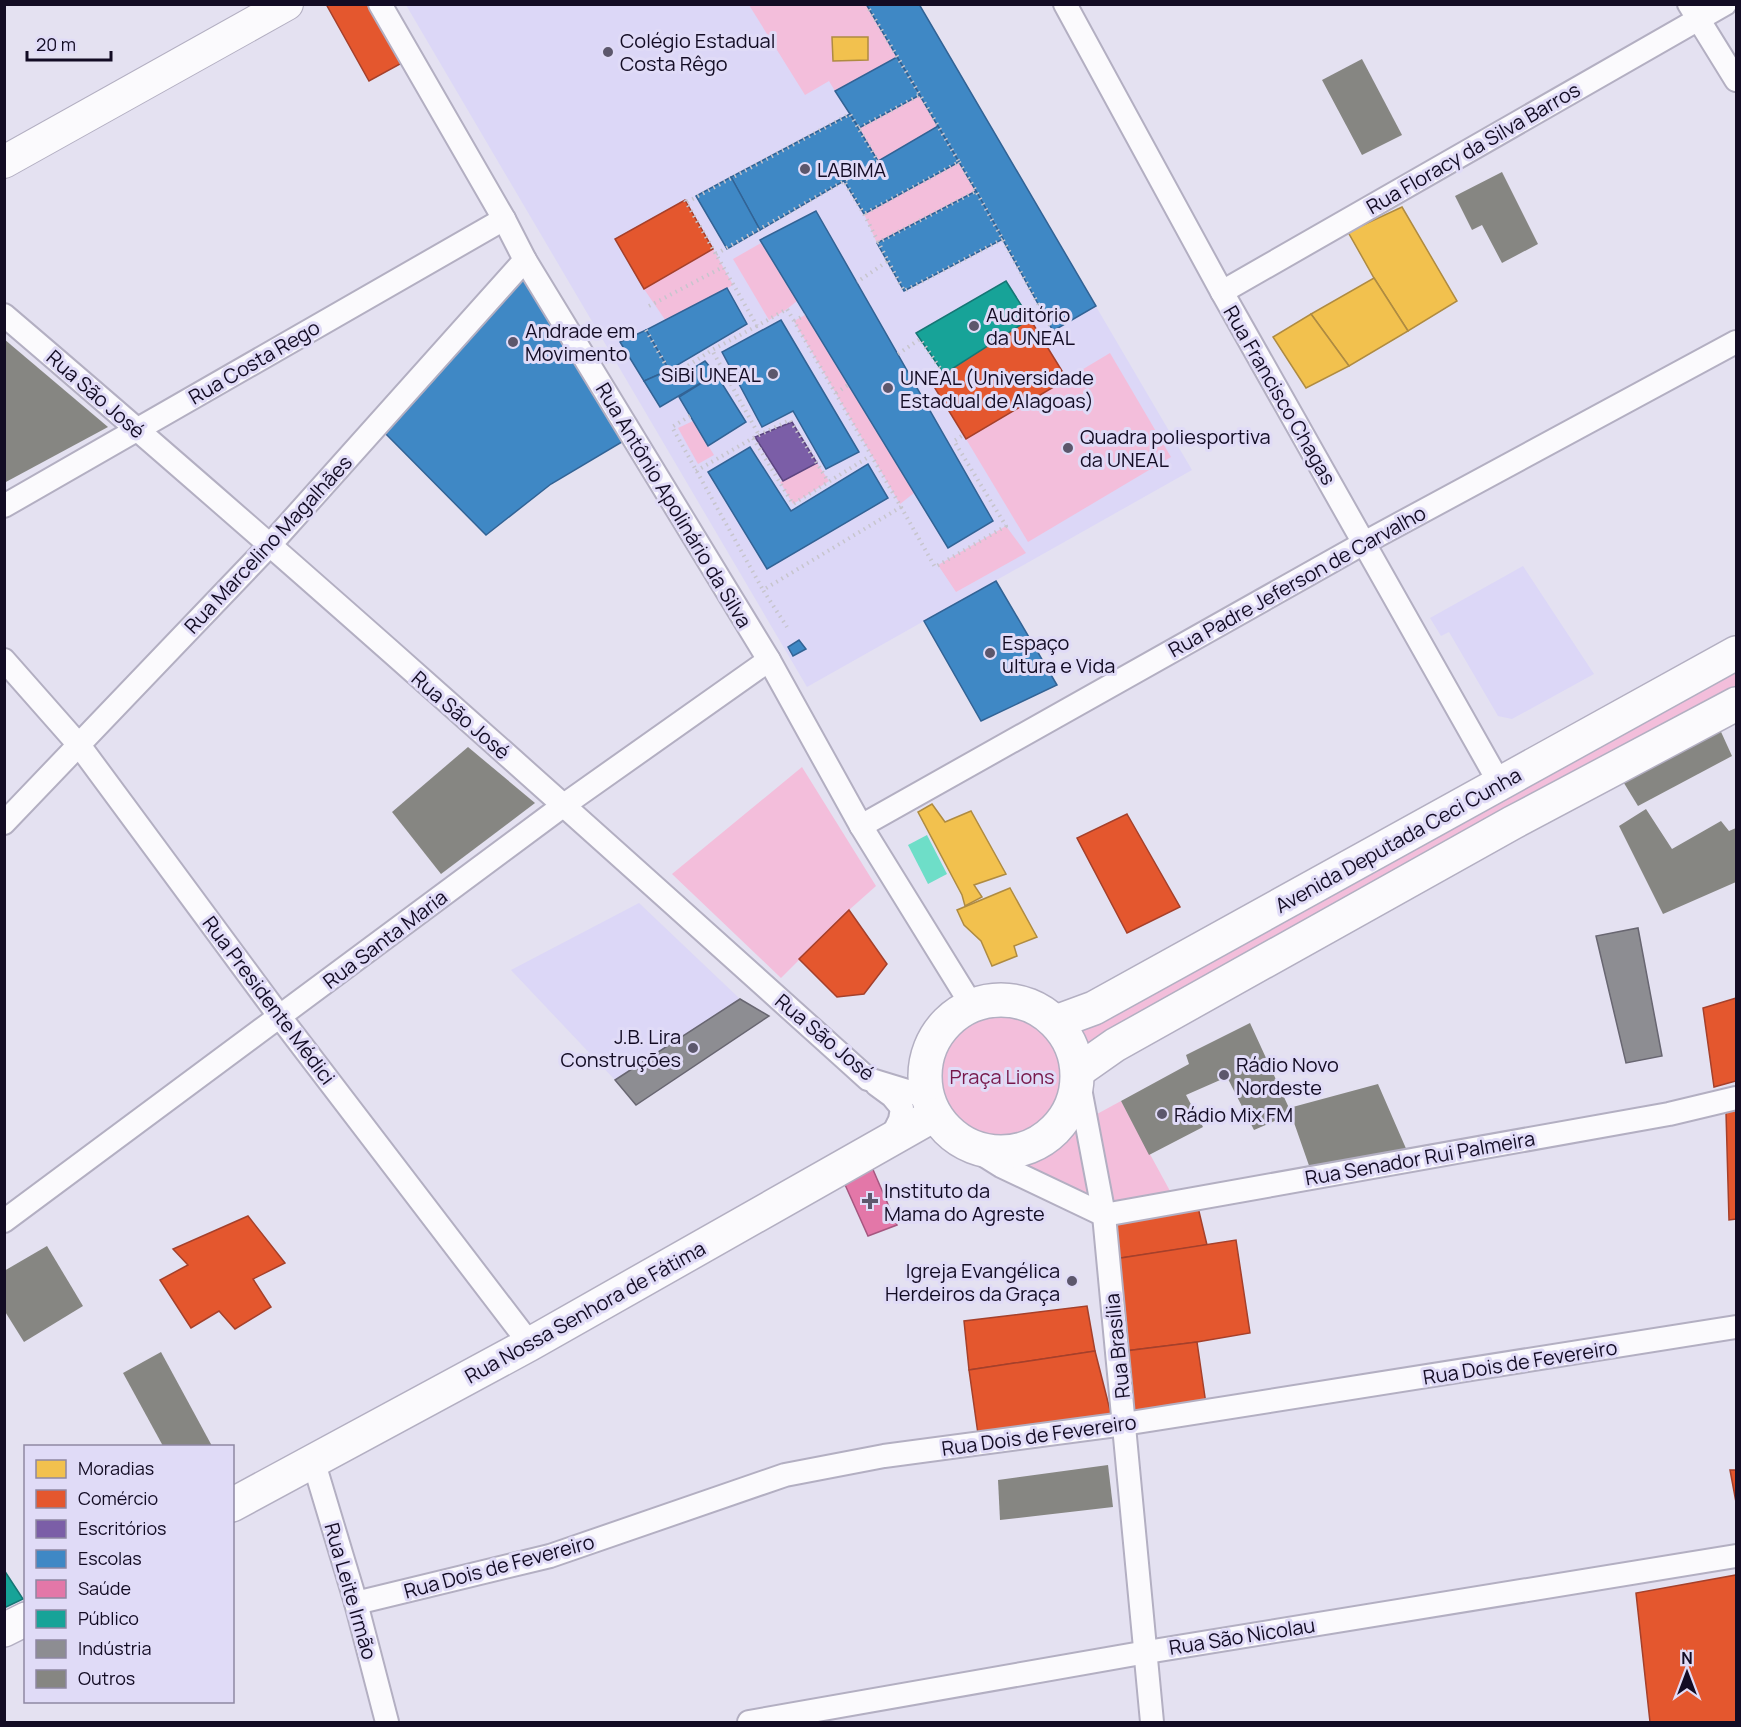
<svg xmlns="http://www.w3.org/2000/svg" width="1741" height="1727" font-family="Manrope,sans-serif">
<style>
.built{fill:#dcd7f7}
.green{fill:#f3bedb}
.water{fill:#6edec8}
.homes{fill:#f2c14e;stroke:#af8b41;stroke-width:1.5}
.shops{fill:#e4572e;stroke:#a5402b;stroke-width:1.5}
.offices{fill:#7b5ea7;stroke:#5c4580;stroke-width:1.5}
.schools{fill:#3f88c5;stroke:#326395;stroke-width:1.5}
.health{fill:#e377a8;stroke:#a55780;stroke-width:1.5}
.public{fill:#17a398;stroke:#167675;stroke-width:1.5}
.industry{fill:#8d8d92;stroke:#686671;stroke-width:1.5}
.building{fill:#868682}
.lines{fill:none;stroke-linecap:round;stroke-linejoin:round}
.street-casing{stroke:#b3afc2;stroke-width:26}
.secondary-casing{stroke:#b3afc2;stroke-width:34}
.primary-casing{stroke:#b3afc2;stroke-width:36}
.path{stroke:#c7c5cd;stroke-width:4;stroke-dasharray:1.5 4.5;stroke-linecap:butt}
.street{stroke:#fbfafd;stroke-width:22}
.secondary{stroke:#fbfafd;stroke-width:32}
.primary{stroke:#fbfafd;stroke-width:33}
.poi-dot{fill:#5c576c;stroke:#e0dbf7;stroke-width:2}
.labels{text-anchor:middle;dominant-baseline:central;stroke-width:6;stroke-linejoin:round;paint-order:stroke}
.poi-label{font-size:20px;fill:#130c24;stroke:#e0dbf7;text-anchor:start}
.street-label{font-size:20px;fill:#130c24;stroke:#e0dbf7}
.park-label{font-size:20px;fill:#77184b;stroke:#e0dbf7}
</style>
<rect width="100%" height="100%" fill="#e4e1f1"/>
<g class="built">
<polygon points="406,5 919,5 1192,470 807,687"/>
<polygon points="1523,566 1594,674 1512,719 1498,716 1449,632 1441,636 1430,618"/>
<polygon points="639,903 740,999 615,1080 511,970"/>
</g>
<g class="green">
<polygon points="749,5 866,5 897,57 835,91 829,81 805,95"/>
<polygon points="920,95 938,126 878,161 859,128"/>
<polygon points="959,162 976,191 877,243 864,214"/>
<polygon points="761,243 797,301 787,309 769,320 733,259"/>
<polygon points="713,249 733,285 666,321 644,289"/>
<polygon points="805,315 914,493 900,504 794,321"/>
<polygon points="1110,353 1171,457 1028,542 966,439"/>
<polygon points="693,421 714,455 698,464 678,428"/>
<polygon points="817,463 829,481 793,504 780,482"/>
<polygon points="1006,526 1026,553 956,592 938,565"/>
<polygon points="1736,653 1736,705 1078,1070 1086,1120 1121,1101 1176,1202 1104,1215 966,1144 946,1130 934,1115 927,1097 927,1053 937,1032 971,1004 1001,999 1031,1005 1056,1022"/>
<polygon points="802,767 876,886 849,910 781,978 672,874"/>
</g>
<polygon class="water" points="927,835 947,874 928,884 908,845"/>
<g class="homes">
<polygon points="832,37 868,37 868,60 833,61"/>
<polygon points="1402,207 1457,301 1408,331 1374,278 1348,232"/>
<polygon points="1374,278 1408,331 1349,366 1311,314"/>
<polygon points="1311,314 1349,366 1306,388 1273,337"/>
<polygon points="932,804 945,822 971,811 1006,874 974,885 982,897 965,906 962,895 918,812"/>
<polygon points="1010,888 1037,937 1014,946 1017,956 992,966 981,941 964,925 957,910"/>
</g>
<g class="shops">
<polygon points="326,4 380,4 411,58 369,81"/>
<polygon points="685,200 713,249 644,289 615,239"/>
<polygon points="1030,319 1067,379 966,439 930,380"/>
<polygon points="1127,814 1180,907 1127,933 1077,838"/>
<polygon points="849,910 887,964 864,994 837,997 799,959"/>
<polygon points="1736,998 1736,1081 1714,1087 1703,1008"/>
<polygon points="1736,1110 1736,1219 1729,1220 1726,1112"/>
<polygon points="1196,1199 1207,1245 1108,1260 1104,1215"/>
<polygon points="248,1216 285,1263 253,1279 271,1307 235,1329 219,1311 191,1328 160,1280 188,1265 173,1249"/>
<polygon points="1236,1240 1250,1333 1197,1342 1117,1352 1108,1260"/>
<polygon points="1087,1306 1095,1351 969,1370 964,1321"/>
<polygon points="1197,1342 1207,1411 1124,1424 1117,1352"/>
<polygon points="1095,1351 1111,1414 978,1434 969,1370"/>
<polygon points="1730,1470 1736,1470 1736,1502"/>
<polygon points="1736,1575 1736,1722 1650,1722 1636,1593"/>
</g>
<polygon class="offices" points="792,422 817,463 783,481 755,437"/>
<g class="schools">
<polygon points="866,4 919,4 1096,306 1053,331 976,191"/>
<polygon points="897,57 920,95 859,128 835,91"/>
<polygon points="850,114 878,161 760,230 731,177"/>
<polygon points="938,126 959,162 864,214 844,181"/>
<polygon points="731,177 760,230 727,249 696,196"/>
<polygon points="976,191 1003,239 904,291 877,243"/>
<polygon points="816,211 993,521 948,548 760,240"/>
<polygon points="525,260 632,436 551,484 486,535 377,425"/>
<polygon points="727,288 747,324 669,370 646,330"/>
<polygon points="781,320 859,452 826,469 793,411 762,427 722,352"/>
<polygon points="646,330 669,370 644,381 620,342"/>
<polygon points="705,361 716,374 660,407 644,381 669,370 674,380"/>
<polygon points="716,374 746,422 708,446 679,397"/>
<polygon points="750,447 791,511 868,464 888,498 767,569 708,472"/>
<polygon points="996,581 1057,685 981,721 924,621"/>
<polygon points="799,640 806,649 793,656 788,647"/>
</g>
<polygon class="health" points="871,1165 897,1225 868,1236 842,1178"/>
<g class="public">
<polygon points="1006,281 1030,319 944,374 916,333"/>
<polygon points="4,1570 23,1599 4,1608"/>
</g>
<g class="industry">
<polygon points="1638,928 1662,1056 1626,1063 1596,936"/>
<polygon points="740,999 769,1016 636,1105 615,1080"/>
</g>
<g class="building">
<polygon points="1362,59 1402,135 1362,155 1322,80"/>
<polygon points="1502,172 1538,244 1502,263 1482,225 1472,230 1455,196"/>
<polygon points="4,339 108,427 4,483"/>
<polygon points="1717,723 1732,756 1638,806 1619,775"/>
<polygon points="468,747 535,803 441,874 392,812"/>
<polygon points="1646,809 1672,849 1721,821 1729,831 1736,828 1736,882 1663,914 1619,826"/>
<polygon points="1250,1023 1289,1108 1378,1084 1411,1160 1313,1177 1291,1114 1254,1130 1227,1077 1186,1095 1203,1127 1149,1155 1121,1101 1189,1064 1186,1055"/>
<polygon points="47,1246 83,1306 24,1342 4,1310 4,1271"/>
<polygon points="161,1352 212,1446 163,1446 123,1373"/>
<polygon points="1108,1465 1113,1507 1000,1520 998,1480"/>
</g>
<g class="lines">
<g class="street-casing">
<g id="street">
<polyline points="380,4 504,219 525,260 769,660 861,826 971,1004"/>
<polyline points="1065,4 1222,292 1500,784"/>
<polyline points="1689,4 1736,80"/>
<polyline points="1222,292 1725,4"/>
<path d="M4,315C297,565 583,822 868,1079L927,1097"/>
<polyline points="4,506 504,219"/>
<polyline points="4,660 79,745 280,1017 530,1344"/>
<polyline points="4,823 269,546 525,260"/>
<polyline points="861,826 1364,543 1736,342"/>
<polyline points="1078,1078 1104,1215 1152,1722"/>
<polyline points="877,1085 892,1096 902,1108 900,1120 889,1142"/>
<polyline points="966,1144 1001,1166 1104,1215"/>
<polyline points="1104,1215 1669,1114 1736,1098"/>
<polyline points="4,1221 564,805 769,660"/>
<polyline points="313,1460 356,1603 387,1722"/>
<polyline points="356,1603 550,1556 785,1475 884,1456 1124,1424 1736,1327"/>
<polyline points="749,1722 1147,1652 1736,1556"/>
</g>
</g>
<g class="secondary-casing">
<polyline id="secondary" points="4,162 287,4"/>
</g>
<g class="primary-casing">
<g id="primary">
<circle cx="1001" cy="1076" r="76"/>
<polyline points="1056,1022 1094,1008 1736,653"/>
<polyline points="1078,1071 1115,1045 1512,823 1736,704"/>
<polyline points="232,1505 530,1344 934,1115"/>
<polyline points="4,1630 26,1619"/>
</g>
</g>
<g class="path">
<polyline points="866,4 920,95"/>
<polyline points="859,128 920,95 959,162 864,214"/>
<polyline points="959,162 976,191"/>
<polyline points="685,200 757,326 787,309 901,507 763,590 787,627"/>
<polyline points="687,202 850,114 878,161 844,181 864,214 888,261 857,282"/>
<polyline points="877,243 976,191 1053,331"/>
<polyline points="716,254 844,181"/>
<polyline points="888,261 904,291 1003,239"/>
<polyline points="649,306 723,267"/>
<polyline points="794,321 805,315"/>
<polyline points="757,326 712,350 759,435"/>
<polyline points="646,330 672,376 712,350"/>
<polyline points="898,354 920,339 944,374"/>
<polyline points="836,393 848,385"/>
<polyline points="690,416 672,427 763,590"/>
<polyline points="753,438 790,420 828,481"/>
<polyline points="696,471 753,438 793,504 870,456"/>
<polyline points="901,507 935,567 1006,526 954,441 963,435"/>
</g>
<use href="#street" class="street"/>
<use href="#secondary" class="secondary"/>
<use href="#primary" class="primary"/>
</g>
<g class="poi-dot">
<circle cx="608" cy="52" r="6"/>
<circle cx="805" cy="169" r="6"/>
<circle cx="974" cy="326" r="6"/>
<circle cx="513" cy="342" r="6"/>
<circle cx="773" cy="374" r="6"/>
<circle cx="888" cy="388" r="6"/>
<circle cx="1068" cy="448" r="6"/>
<circle cx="990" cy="653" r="6"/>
<circle cx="693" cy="1048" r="6"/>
<circle cx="1224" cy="1075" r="6"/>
<circle cx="1162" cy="1114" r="6"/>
<path d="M867 1192h6v6h6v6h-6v6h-6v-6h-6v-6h6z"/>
<circle cx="1072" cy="1281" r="6"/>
</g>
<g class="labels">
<g class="poi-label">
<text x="620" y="40">Colégio Estadual<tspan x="620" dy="23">Costa Rêgo</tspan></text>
<text x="817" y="169">LABIMA</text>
<text x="986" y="314">Auditório<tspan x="986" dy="23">da UNEAL</tspan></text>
<text x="525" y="330">Andrade em<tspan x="525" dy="23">Movimento</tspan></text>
<text x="761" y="374" text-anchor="end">SiBi UNEAL</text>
<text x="900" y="377">UNEAL (Universidade<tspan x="900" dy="23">Estadual de Alagoas)</tspan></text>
<text x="1080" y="436">Quadra poliesportiva<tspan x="1080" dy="23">da UNEAL</tspan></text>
<text x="1002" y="642">Espaço<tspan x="1002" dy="23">ultura e Vida</tspan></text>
<text x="681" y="1036" text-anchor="end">J.B. Lira<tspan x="681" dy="23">Construções</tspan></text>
<text x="1236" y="1064">Rádio Novo<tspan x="1236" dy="23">Nordeste</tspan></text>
<text x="1174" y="1114">Rádio Mix FM</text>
<text x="884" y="1190">Instituto da<tspan x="884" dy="23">Mama do Agreste</tspan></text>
<text x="1060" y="1270" text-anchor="end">Igreja Evangélica<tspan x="1060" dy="23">Herdeiros da Graça</tspan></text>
</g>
<g class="street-label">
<text transform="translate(1473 148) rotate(-30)">Rua Floracy da Silva Barros</text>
<text transform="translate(254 362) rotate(-30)">Rua Costa Rego</text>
<text transform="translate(96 394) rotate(41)">Rua São José</text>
<text transform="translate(1280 395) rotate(60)">Rua Francisco Chagas</text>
<text transform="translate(674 505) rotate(59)">Rua Antônio Apolinário da Silva</text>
<text transform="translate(268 544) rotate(-47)">Rua Marcelino Magalhães</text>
<text transform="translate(1297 581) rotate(-29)">Rua Padre Jeferson de Carvalho</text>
<text transform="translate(461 715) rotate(41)">Rua São José</text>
<text transform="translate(1398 840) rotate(-29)">Avenida Deputada Ceci Cunha</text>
<text transform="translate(385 939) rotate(-37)">Rua Santa Maria</text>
<text transform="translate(269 1000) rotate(53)">Rua Presidente Médici</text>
<text transform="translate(825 1037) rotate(40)">Rua São José</text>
<text transform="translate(1420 1158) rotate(-10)">Rua Senador Rui Palmeira</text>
<text transform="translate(585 1312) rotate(-29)">Rua Nossa Senhora de Fátima</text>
<text transform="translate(1117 1346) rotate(-96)">Rua Brasília</text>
<text transform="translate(1520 1362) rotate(-9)">Rua Dois de Fevereiro</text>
<text transform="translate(1039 1435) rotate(-8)">Rua Dois de Fevereiro</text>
<text transform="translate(499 1566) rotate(-15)">Rua Dois de Fevereiro</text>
<text transform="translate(351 1591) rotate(74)">Rua Leite Irmão</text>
<text transform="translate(1242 1636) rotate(-9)">Rua São Nicolau</text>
</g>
<g class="park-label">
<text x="1002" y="1076">Praça Lions</text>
</g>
</g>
<rect width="1741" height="1727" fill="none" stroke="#130c24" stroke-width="12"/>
<rect x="24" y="1445" width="210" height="258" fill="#e0dbf7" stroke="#8e88a3" stroke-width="1.5"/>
<rect x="36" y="1460" width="30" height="18" fill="#f2c14e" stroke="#8e88a3" stroke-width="1.5"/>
<text x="78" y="1475" font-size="18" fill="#130c24">Moradias</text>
<rect x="36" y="1490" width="30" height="18" fill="#e4572e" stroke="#8e88a3" stroke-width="1.5"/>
<text x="78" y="1505" font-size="18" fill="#130c24">Comércio</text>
<rect x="36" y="1520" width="30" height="18" fill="#7b5ea7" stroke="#8e88a3" stroke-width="1.5"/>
<text x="78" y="1535" font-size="18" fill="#130c24">Escritórios</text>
<rect x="36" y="1550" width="30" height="18" fill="#3f88c5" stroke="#8e88a3" stroke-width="1.5"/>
<text x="78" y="1565" font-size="18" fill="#130c24">Escolas</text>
<rect x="36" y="1580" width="30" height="18" fill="#e377a8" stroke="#8e88a3" stroke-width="1.5"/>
<text x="78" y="1595" font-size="18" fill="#130c24">Saúde</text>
<rect x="36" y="1610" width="30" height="18" fill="#17a398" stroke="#8e88a3" stroke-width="1.5"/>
<text x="78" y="1625" font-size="18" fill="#130c24">Público</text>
<rect x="36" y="1640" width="30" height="18" fill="#8d8d92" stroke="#8e88a3" stroke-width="1.5"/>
<text x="78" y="1655" font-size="18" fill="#130c24">Indústria</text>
<rect x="36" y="1670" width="30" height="18" fill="#868682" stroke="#8e88a3" stroke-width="1.5"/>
<text x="78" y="1685" font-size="18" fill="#130c24">Outros</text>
<g transform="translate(1687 1673)" stroke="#e0dbf7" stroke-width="4.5" paint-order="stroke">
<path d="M0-4.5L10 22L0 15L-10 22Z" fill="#130c24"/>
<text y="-9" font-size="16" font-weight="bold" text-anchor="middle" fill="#130c24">N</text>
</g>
<path d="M27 51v9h84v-9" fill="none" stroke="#130c24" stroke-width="3"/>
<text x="36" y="51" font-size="18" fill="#130c24" stroke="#e0dbf7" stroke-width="4.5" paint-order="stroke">20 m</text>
</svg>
